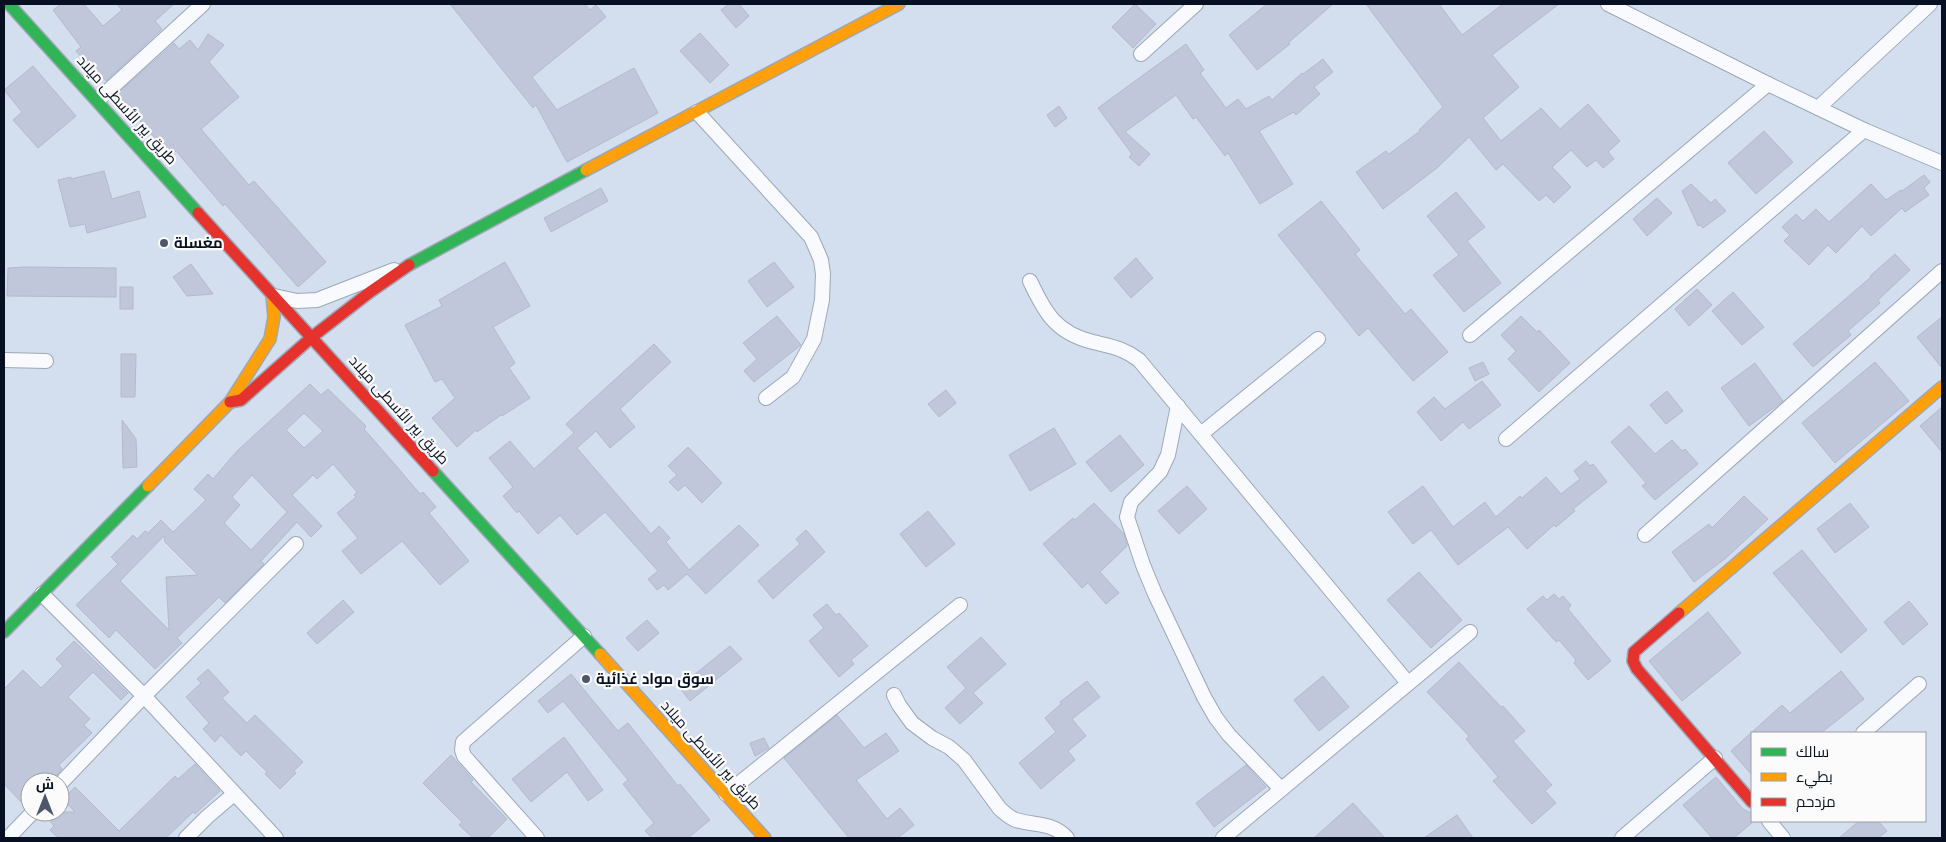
<svg xmlns="http://www.w3.org/2000/svg" width="1946" height="842" font-family="'Nunito Sans',Cairo,sans-serif">
<style>
.building{fill:#c1c7da;stroke:#b4bacc;fill-rule:evenodd}
.lines{fill:none;stroke-linecap:round;stroke-linejoin:round}
.street-casing{stroke:#9ca7b7;stroke-width:16}
.fast-casing{stroke:#9ca7b7;stroke-width:14}
.slow-casing{stroke:#9ca7b7;stroke-width:14}
.jam-casing{stroke:#9ca7b7;stroke-width:14}
.street{stroke:#f8fafd;stroke-width:14}
.fast{stroke:#30b455;stroke-width:11}
.slow{stroke:#ff9f0a;stroke-width:11}
.jam{stroke:#e5322d;stroke-width:11}
.poi-dot{fill:#4e586a;stroke:#fbfbfb;stroke-width:2}
.labels{text-anchor:middle;dominant-baseline:central;stroke-width:4.5;stroke-linejoin:round;paint-order:stroke}
.street-label{font-size:15px;fill:#061022;stroke:#fbfbfb}
.poi-label{font-size:15px;font-weight:bold;fill:#061022;stroke:#fbfbfb;text-anchor:start}
</style>
<rect width="100%" height="100%" fill="#d3deef"/>
<g class="building">
<polygon points="61,4 84,4 103,26 122,10 117,4 174,4 155,21 162,29 106,81 100,74 98,76 76,51 81,47 53,10"/>
<polygon points="450,4 585,4 590,10 596,5 606,17 532,77 557,110 634,68 658,113 567,162 536,105 533,108"/>
<polygon points="729,4 739,4 749,16 736,28 721,10"/>
<polygon points="1135,4 1156,24 1133,48 1112,27"/>
<polygon points="1267,4 1333,4 1288,43 1290,44 1257,70 1229,35"/>
<polygon points="1366,4 1439,4 1462,35 1503,4 1559,4 1492,55 1519,87 1483,118 1501,141 1541,108 1560,129 1588,104 1620,141 1608,152 1614,159 1603,168 1596,160 1587,167 1571,150 1552,167 1571,187 1554,203 1546,195 1539,201 1503,164 1496,170 1469,137 1437,168 1383,209 1356,172 1386,151 1389,154 1420,131 1419,130 1443,107"/>
<polygon points="700,33 729,65 710,83 680,51"/>
<polygon points="208,34 224,45 209,62 239,97 201,129 249,185 254,181 326,262 298,287 225,204 223,206 176,151 170,156 117,94 174,43 179,49 190,40 198,50"/>
<polygon points="1186,44 1204,70 1200,73 1226,108 1238,99 1246,109 1269,96 1272,100 1302,73 1303,74 1323,59 1333,72 1314,87 1320,94 1296,115 1294,112 1259,131 1293,184 1260,204 1228,153 1225,156 1196,117 1193,119 1176,95 1125,132 1150,154 1139,166 1129,157 1132,154 1098,108"/>
<polygon points="33,66 76,116 38,148 13,120 22,112 4,90"/>
<polygon points="1059,106 1067,118 1055,127 1047,115"/>
<polygon points="1764,131 1793,162 1756,194 1728,163"/>
<polygon points="104,171 112,199 139,191 146,217 87,233 85,224 70,227 58,180 71,177 71,179"/>
<polygon points="1924,175 1930,182 1924,188 1929,195 1905,212 1902,208 1871,236 1862,226 1836,253 1828,245 1809,265 1784,241 1790,235 1782,227 1796,214 1803,221 1816,209 1829,222 1871,184 1886,200 1901,190 1902,191"/>
<polygon points="1691,184 1711,203 1715,199 1726,211 1703,228 1700,225 1698,226 1682,191"/>
<polygon points="601,188 608,201 551,232 544,218"/>
<polygon points="1456,192 1485,227 1467,241 1501,283 1464,312 1433,275 1459,255 1427,216"/>
<polygon points="1657,198 1672,213 1647,236 1633,219"/>
<polygon points="1321,201 1360,250 1355,254 1405,314 1411,309 1448,352 1413,381 1368,328 1359,336 1278,235"/>
<polygon points="1895,254 1910,270 1878,300 1880,303 1848,331 1851,335 1813,367 1793,344 1871,277 1870,276"/>
<polygon points="1136,258 1153,278 1131,298 1114,278"/>
<polygon points="505,262 530,306 493,327 515,363 509,368 530,398 502,416 501,415 477,432 476,430 457,447 432,418 455,398 442,379 435,382 405,325 442,306 439,300"/>
<polygon points="774,262 794,287 767,307 748,281"/>
<polygon points="191,264 213,294 187,296 173,277"/>
<polygon points="25,267 116,268 116,297 7,296 8,268"/>
<rect x="120" y="287" width="13" height="22"/>
<polygon points="1697,289 1712,305 1689,326 1675,309"/>
<polygon points="1733,292 1764,327 1742,345 1712,311"/>
<polygon points="777,316 801,345 754,382 744,371 757,359 743,343"/>
<polygon points="1521,316 1537,332 1539,330 1570,363 1539,392 1508,359 1516,351 1501,335"/>
<polygon points="1942,317 1942,368 1917,337"/>
<polygon points="654,344 671,362 620,409 635,427 610,448 596,431 577,448 651,534 659,526 670,538 666,542 689,570 739,525 759,545 706,594 687,574 668,590 664,585 657,590 648,579 658,571 605,512 577,535 560,515 538,534 519,511 517,513 503,496 513,487 489,458 510,441 534,469 574,433 566,424"/>
<polygon points="121,354 136,354 135,397 121,397"/>
<polygon points="1483,362 1489,374 1475,381 1469,368"/>
<polygon points="1875,362 1909,401 1835,463 1802,423"/>
<polygon points="1755,363 1783,401 1749,426 1721,388"/>
<polygon points="1482,381 1501,405 1469,429 1463,422 1441,441 1417,412 1434,397 1445,409"/>
<path d="M310,384L321,395L328,389L366,426L364,429L398,468L420,494L423,492L436,507L429,513L469,561L440,585L402,541L361,574L342,551L358,538L337,513L356,497L354,495L357,492L333,464L317,479L313,475L292,495L322,526L311,537L297,522L261,561L264,564L225,603L219,597L177,638L182,643L155,669L116,630L109,638L76,605L118,564L111,557L133,535L137,539L145,531L148,533L161,520L173,532L206,500L194,489L208,474L213,479L237,451ZM304,413L323,431L304,448L286,430ZM252,475L287,512L251,550L224,523L240,505L232,497ZM164,536L165,542L198,575L166,577L169,630L120,581Z"/>
<polygon points="946,390 956,403 939,417 928,404"/>
<polygon points="1667,391 1683,411 1666,424 1650,405"/>
<polygon points="1942,407 1942,452 1920,426"/>
<polygon points="122,420 136,439 137,467 123,468"/>
<polygon points="1629,426 1655,454 1672,440 1682,451 1685,449 1698,464 1655,500 1642,486 1646,483 1611,442"/>
<polygon points="1054,428 1076,464 1030,491 1009,455"/>
<polygon points="1120,435 1144,465 1111,492 1086,462"/>
<polygon points="688,447 722,483 702,503 685,485 678,491 669,482 677,475 668,466"/>
<polygon points="1586,461 1590,466 1593,464 1607,482 1573,509 1575,511 1556,527 1554,525 1527,549 1508,527 1458,565 1431,530 1413,544 1388,512 1423,486 1453,527 1485,502 1496,517 1520,496 1522,498 1546,477 1561,494 1580,479 1574,471"/>
<polygon points="1187,486 1207,509 1179,534 1158,511"/>
<polygon points="1744,496 1768,519 1726,558 1694,582 1672,552 1709,524 1712,528"/>
<polygon points="1094,503 1124,534 1127,546 1100,572 1119,593 1106,604 1088,583 1082,588 1043,544 1073,518 1075,520"/>
<polygon points="1850,503 1869,527 1835,553 1817,529"/>
<polygon points="928,511 955,544 926,567 900,534"/>
<polygon points="806,530 825,552 773,599 758,581 800,544 796,539"/>
<polygon points="1802,550 1867,630 1841,653 1773,573"/>
<polygon points="1419,572 1462,620 1431,648 1387,600"/>
<polygon points="1554,594 1559,599 1563,596 1571,605 1568,609 1611,661 1588,680 1574,663 1576,660 1559,640 1556,642 1527,609 1543,596 1547,600"/>
<polygon points="343,600 354,612 317,644 307,633"/>
<polygon points="1909,601 1928,624 1903,645 1884,622"/>
<polygon points="827,604 836,615 839,613 868,646 851,660 854,664 839,677 809,641 824,628 813,615"/>
<polygon points="1708,612 1741,653 1682,701 1649,661"/>
<polygon points="647,620 659,633 638,651 626,638"/>
<polygon points="981,637 1006,664 973,693 983,703 960,724 945,708 966,688 947,667"/>
<polygon points="74,641 128,693 121,700 93,672 68,697 90,719 84,725 92,733 59,765 62,769 52,782 30,782 30,804 26,807 4,784 4,689 23,670 41,688 63,666 56,659"/>
<polygon points="730,646 742,659 690,701 679,687"/>
<polygon points="1459,662 1501,707 1503,706 1525,731 1513,741 1552,785 1545,791 1556,803 1532,824 1493,781 1498,777 1466,739 1469,736 1427,692"/>
<polygon points="208,669 229,692 222,698 247,723 255,715 303,762 294,771 296,773 280,789 265,774 267,772 246,751 241,756 221,735 215,742 203,729 209,723 186,697 201,683 197,679"/>
<polygon points="1841,671 1864,699 1821,733 1752,733 1752,775 1731,751 1782,705 1790,713"/>
<polygon points="571,674 618,731 628,723 678,786 680,784 710,820 688,838 652,838 645,831 654,823 623,784 628,780 563,701 548,713 538,701"/>
<polygon points="1323,676 1349,707 1319,731 1294,700"/>
<polygon points="1087,681 1100,697 1072,719 1086,736 1068,751 1075,760 1041,789 1019,763 1056,732 1045,718 1061,704 1060,702"/>
<polygon points="837,715 864,748 886,733 899,751 856,780 887,819 900,808 914,825 898,838 849,838 784,758"/>
<polygon points="564,737 603,790 588,801 567,772 531,802 512,779"/>
<polygon points="764,738 769,748 755,756 750,743"/>
<polygon points="451,755 473,780 471,782 507,819 488,838 473,838 459,825 462,822 423,783"/>
<polygon points="195,764 220,791 195,814 193,812 166,838 58,838 50,830 54,826 50,821 60,812 75,812 63,799 75,787 119,831 175,776 178,779"/>
<polygon points="1246,765 1266,787 1214,827 1196,803"/>
<polygon points="1716,777 1743,809 1751,813 1752,821 1754,821 1734,838 1712,838 1683,805"/>
<polygon points="1353,803 1385,838 1314,838"/>
<polygon points="1457,815 1473,838 1424,838"/>
<polygon points="1859,821 1878,821 1887,831 1878,838 1839,838"/>
</g>
<g class="lines">
<g class="street-casing">
<g id="street">
<polyline points="1608,4 1768,84 1864,130 1942,163"/>
<polyline points="1141,54 1196,4"/>
<polyline points="98,100 203,4"/>
<polyline points="1818,108 1930,4"/>
<polyline points="697,112 811,237 821,260 823,274 822,300 814,339 793,377 766,398"/>
<path d="M1030,281C1045,313 1056,333 1093,342C1113,347 1123,348 1139,360L1408,683"/>
<polyline points="274,296 297,301 317,300 394,270"/>
<polyline points="1470,335 1768,84"/>
<polyline points="4,360 46,361"/>
<polyline points="1178,406 1168,455 1160,472 1131,502 1127,517 1143,565 1155,594 1204,697 1216,718 1229,735 1281,789"/>
<polyline points="1201,434 1318,339"/>
<polyline points="1506,439 1864,130"/>
<polyline points="1645,535 1942,271"/>
<polyline points="42,594 144,696 276,838"/>
<path d="M894,695L899,705L912,723L932,738L949,747L964,760L1000,809C1005,813 1010,818 1016,820C1035,826 1053,822 1067,838"/>
<polyline points="1863,733 1919,684"/>
<polyline points="60,784 144,696 296,544"/>
<polyline points="726,794 960,605"/>
<polyline points="1769,821 1783,838"/>
<polyline points="8,838 33,812"/>
<polyline points="186,838 207,817 234,794"/>
<polyline points="537,838 464,756 462,750 463,742 584,636"/>
<polyline points="1223,838 1470,632"/>
<polyline points="1622,838 1715,758"/>
</g>
</g>
<g class="fast-casing">
<g id="fast">
<polyline points="9,4 198,213"/>
<polyline points="409,265 586,170"/>
<polyline points="433,471 600,654"/>
<polyline points="4,632 148,486"/>
</g>
</g>
<g class="slow-casing">
<g id="slow">
<polyline points="586,170 899,4"/>
<polyline points="148,486 230,402 270,339 274,317 272,295"/>
<polyline points="1679,613 1942,387"/>
<polyline points="600,654 765,838"/>
</g>
</g>
<g class="jam-casing">
<g id="jam">
<polyline points="198,213 433,471"/>
<polyline points="230,402 241,400 312,337 370,292 409,265"/>
<polyline points="1679,613 1634,652 1633,661 1637,669 1752,802"/>
</g>
</g>
<use href="#street" class="street"/>
<use href="#fast" class="fast"/>
<use href="#slow" class="slow"/>
<use href="#jam" class="jam"/>
</g>
<g class="poi-dot">
<circle cx="164" cy="243" r="5"/>
<circle cx="586" cy="679" r="5"/>
</g>
<g class="labels">
<g class="street-label">
<text transform="translate(127 110) rotate(48)">طريق بير الأسطى ميلاد</text>
<text transform="translate(399 410) rotate(48)">طريق بير الأسطى ميلاد</text>
<text transform="translate(711 755) rotate(48)">طريق بير الأسطى ميلاد</text>
</g>
<g class="poi-label">
<text x="174" y="243">مغسلة</text>
<text x="596" y="679">سوق مواد غذائية</text>
</g>
</g>
<rect width="1946" height="842" fill="none" stroke="#061022" stroke-width="10"/>
<rect x="1751" y="732" width="175" height="90" fill="#fbfbfb" stroke="#999da4"/>
<rect x="1761" y="748" width="25" height="8" fill="#30b455" stroke="#999da4"/>
<text x="1796" y="757" font-size="15" fill="#061022">سالك</text>
<rect x="1761" y="773" width="25" height="8" fill="#ff9f0a" stroke="#999da4"/>
<text x="1796" y="782" font-size="15" fill="#061022">بطيء</text>
<rect x="1761" y="798" width="25" height="8" fill="#e5322d" stroke="#999da4"/>
<text x="1796" y="807" font-size="15" fill="#061022">مزدحم</text>
<g transform="translate(45 797)"><circle r="24" fill="#fbfbfb" stroke="#999da4"/>
<path d="M0-4L9 19L0 12L-9 19Z" fill="#4e586a"/>
<text y="-8" font-size="14" font-weight="bold" text-anchor="middle" fill="#061022">ش</text>
</g>
</svg>
